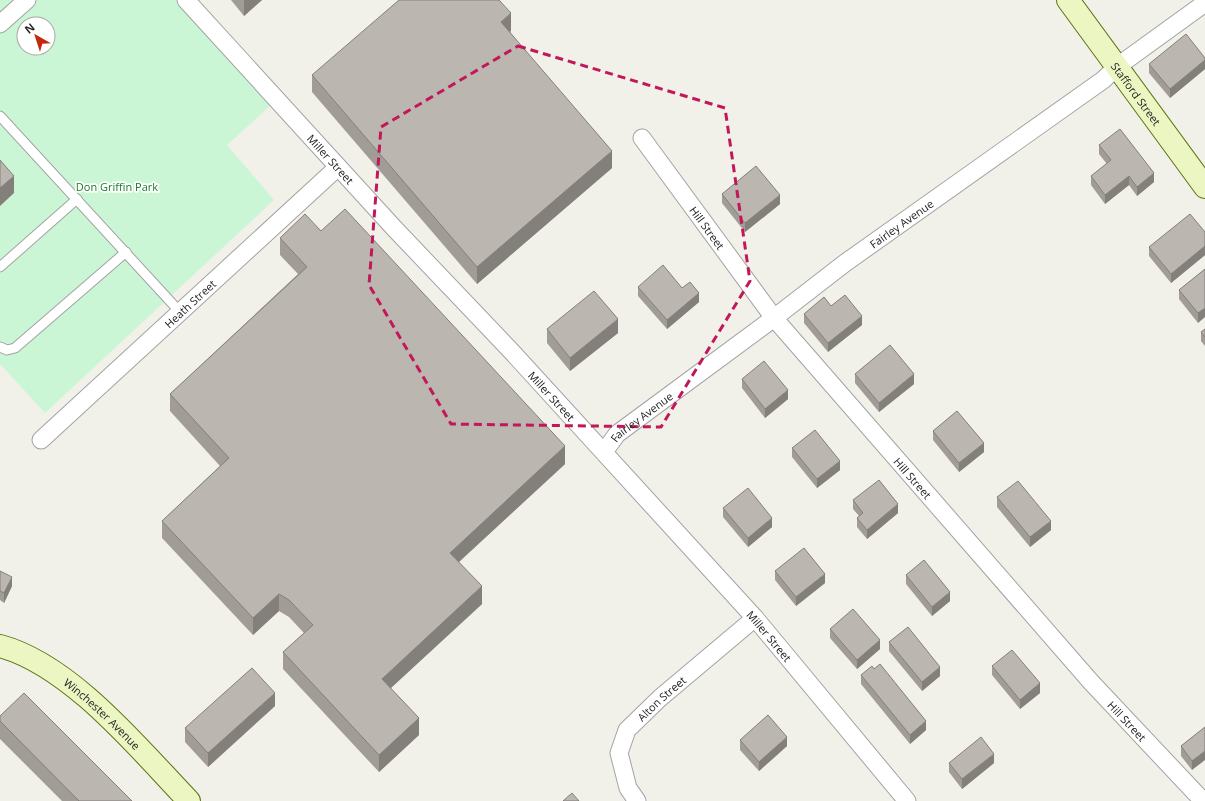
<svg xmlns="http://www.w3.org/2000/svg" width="1205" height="801" font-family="'Open Sans',sans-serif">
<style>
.park{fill:#cbf6d5;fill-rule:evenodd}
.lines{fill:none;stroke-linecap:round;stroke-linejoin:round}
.lane-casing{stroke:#a3a3a3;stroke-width:11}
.street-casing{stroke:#a3a3a3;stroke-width:19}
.secondary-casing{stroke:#5a740e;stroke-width:24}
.lane{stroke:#fff;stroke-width:9}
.street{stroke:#fff;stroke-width:17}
.secondary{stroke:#ecf6c3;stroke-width:22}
.wall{fill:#a19d96}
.shaded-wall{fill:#837f7a}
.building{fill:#bbb6af;stroke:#837f7a}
.marked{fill:none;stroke:#c2185b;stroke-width:3;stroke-dasharray:8 5;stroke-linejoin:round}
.labels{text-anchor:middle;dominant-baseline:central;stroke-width:3.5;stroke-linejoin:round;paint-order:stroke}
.street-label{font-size:11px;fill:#222;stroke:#fff}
.park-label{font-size:11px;fill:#157b2c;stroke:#fff}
</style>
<rect width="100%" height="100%" fill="#f1f0e9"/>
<path class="park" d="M0,0H176L270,106L227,145L274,200L45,413L0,364ZM24,24H48V48H24Z"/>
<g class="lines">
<g class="lane-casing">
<g id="lane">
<polyline points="0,116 180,312"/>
<polyline points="0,267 77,199"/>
<polyline points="0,347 7,350 15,348 126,252"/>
</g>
</g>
<g class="street-casing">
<g id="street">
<path id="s1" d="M186,0L394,228L513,353L755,618L907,801"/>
<polyline points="0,24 27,0"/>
<path id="s2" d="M642,138L774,318L1091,682L1203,801"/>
<path id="s3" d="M41,440L338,167"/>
<path id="s4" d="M604,452L617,434L774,318L845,263L1103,80L1118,66L1205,3"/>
<path id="s5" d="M637,801L628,788L619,753L627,730L660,698L755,618"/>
</g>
</g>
<g class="secondary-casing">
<g id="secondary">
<path id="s6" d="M1068,0L1205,187"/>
<path id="s7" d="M0,646C71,665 139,749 189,801"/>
</g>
</g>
<use href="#lane" class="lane"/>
<use href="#street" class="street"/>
<use href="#secondary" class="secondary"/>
</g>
<g class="wall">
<polygon points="231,0 262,0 244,16"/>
<polygon points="511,31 510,32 612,168 477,284 312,92 312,75"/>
<polygon points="1205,58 1205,69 1170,98 1149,73 1149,64"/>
<polygon points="1099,145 1154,182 1137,196 1129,185 1105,204 1091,185 1091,176 1107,164 1099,154"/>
<polygon points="722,194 780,204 745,232 722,203"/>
<polygon points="321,231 565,464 459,562 482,604 391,688 419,735 379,772 283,669 283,652 304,633 289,617 279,611 253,635 162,538 162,521 220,466 170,411 170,394 298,274 280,255 280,238"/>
<polygon points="1205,232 1205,255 1171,283 1149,256 1149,247"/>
<polygon points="1205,269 1198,323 1179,299 1179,290"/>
<polygon points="638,287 682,288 699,302 667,329 638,296"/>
<polygon points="831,306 862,325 828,352 804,323 804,314"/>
<polygon points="547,329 618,333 570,371 547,343"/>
<polygon points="1205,329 1205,346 1201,341 1201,332"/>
<polygon points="855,374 914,384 879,412 855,383"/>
<polygon points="742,379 788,399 765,418 742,388"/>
<polygon points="933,431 984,452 959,472 933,440"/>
<polygon points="792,448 840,470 817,488 792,457"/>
<polygon points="997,497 1051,530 1030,547 997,507"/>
<polygon points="853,500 898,513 867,539 857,527 857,518 859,516 853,509"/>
<polygon points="723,508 772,527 748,547 723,517"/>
<polygon points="0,571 12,586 4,603 0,600"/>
<polygon points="775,571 825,583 796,606 775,580"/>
<polygon points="906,575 950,601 932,616 906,584"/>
<polygon points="830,629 880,649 857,669 830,638"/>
<polygon points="889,642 940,676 922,691 889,651"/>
<polygon points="992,666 1040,693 1020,709 992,675"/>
<polygon points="861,675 926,730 910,744 861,684"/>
<polygon points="275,706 208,767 185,742 185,728"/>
<polygon points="0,716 132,801 62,801 0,739"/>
<polygon points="1205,727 1192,770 1181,756 1181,746"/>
<polygon points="740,740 787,746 759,771 740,750"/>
<polygon points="949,763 994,763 962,789 949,772"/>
</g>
<g class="shaded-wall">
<polygon points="244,0 262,0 244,16"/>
<polygon points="511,13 511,31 501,39 501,22"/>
<polygon points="1205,60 1205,69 1170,98 1170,89"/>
<polygon points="612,151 612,168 477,284 477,267"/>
<polygon points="1154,173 1154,182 1137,196 1137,187"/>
<polygon points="14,176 14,193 0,206 0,188"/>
<polygon points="1129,176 1129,185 1105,204 1105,195"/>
<polygon points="780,195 780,204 745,232 745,223"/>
<polygon points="1205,246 1205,255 1171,283 1171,274"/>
<polygon points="699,293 699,302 667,329 667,320"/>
<polygon points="1205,308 1205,317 1198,323 1198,313"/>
<polygon points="862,316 862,325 828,352 828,343"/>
<polygon points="618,319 618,333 570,371 570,358"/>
<polygon points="914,374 914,384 879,412 879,403"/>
<polygon points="788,390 788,399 765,418 765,409"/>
<polygon points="984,443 984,452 959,472 959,463"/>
<polygon points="565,446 565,464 450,570 450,553"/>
<polygon points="840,461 840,470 817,488 817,479"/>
<polygon points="898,504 898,513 867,539 867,530"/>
<polygon points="772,518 772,527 748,547 748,538"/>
<polygon points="1051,521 1051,530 1030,547 1030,537"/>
<polygon points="825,574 825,583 796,606 796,597"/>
<polygon points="12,577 12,586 4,603 4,593"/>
<polygon points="482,586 482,604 382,696 382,679"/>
<polygon points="950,592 950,601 932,616 932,607"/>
<polygon points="279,594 279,611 253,635 253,618"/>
<polygon points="880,640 880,649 857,669 857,660"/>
<polygon points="940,667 940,676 922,691 922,682"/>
<polygon points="1040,683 1040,693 1020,709 1020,700"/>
<polygon points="275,693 275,706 208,767 208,753"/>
<polygon points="419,718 419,735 379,772 379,755"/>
<polygon points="926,721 926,730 910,744 910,735"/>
<polygon points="787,737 787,746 759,771 759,762"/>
<polygon points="1205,751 1205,760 1192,770 1192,761"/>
<polygon points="994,754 994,763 962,789 962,779"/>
</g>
<g class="building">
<polygon points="399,0 499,0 511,13 501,22 612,151 477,267 312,75"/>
<polygon points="1186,34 1205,58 1205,60 1170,89 1149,64"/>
<polygon points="1120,129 1154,173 1137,187 1129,176 1105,195 1091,176 1111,160 1099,145"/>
<polygon points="0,160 14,176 0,188"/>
<polygon points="756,166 780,195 745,223 722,194"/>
<polygon points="345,209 565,446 450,553 482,586 382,679 419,718 379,755 283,652 313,625 289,600 279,594 253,618 162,521 229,458 170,394 307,267 280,238 305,214 321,231"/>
<polygon points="1190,214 1205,232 1205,246 1171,274 1149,247"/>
<polygon points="663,265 682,288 690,282 699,293 667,320 638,287"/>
<polygon points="1205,269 1205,308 1198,313 1179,290"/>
<polygon points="594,291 618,319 570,358 547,329"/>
<polygon points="845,295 862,316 828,343 804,314 824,297 831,306"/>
<polygon points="1205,329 1205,337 1201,332"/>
<polygon points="890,345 914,374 879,403 855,374"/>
<polygon points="764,361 788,390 765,409 742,379"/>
<polygon points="957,411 984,443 959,463 933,431"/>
<polygon points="815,430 840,461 817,479 792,448"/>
<polygon points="879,480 898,504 867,530 857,518 863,513 853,500"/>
<polygon points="1018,481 1051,521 1030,537 997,497"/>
<polygon points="748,488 772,518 748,538 723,508"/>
<polygon points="804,548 825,574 796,597 775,571"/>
<polygon points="924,560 950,592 932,607 906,575"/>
<polygon points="0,571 12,577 4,593 0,591"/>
<polygon points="853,609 880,640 857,660 830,629"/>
<polygon points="908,627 940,667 922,682 889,642"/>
<polygon points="1012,650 1040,683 1020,700 992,666"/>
<polygon points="880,664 926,721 910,735 861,675 872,666 874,669"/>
<polygon points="252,668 275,693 208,753 185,728"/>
<polygon points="24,693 132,801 79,801 0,721 0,716"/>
<polygon points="768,715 787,737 759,762 740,740"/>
<polygon points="1205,727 1205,751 1192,761 1181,746"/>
<polygon points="981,737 994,754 962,779 949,763"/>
<polygon points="572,793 579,801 563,801"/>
</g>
<path class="marked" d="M518,46L725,108L750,281L661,427L451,424L369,285L381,127Z"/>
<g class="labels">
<g class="street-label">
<text stroke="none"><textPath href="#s6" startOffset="116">Stafford Street</textPath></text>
<text stroke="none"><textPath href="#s1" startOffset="215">Miller Street</textPath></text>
<text stroke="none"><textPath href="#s4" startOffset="376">Fairley Avenue</textPath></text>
<text stroke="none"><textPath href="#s2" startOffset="111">Hill Street</textPath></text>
<text stroke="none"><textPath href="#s3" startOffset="202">Heath Street</textPath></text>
<text stroke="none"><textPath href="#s1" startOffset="539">Miller Street</textPath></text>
<text stroke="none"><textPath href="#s4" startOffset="52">Fairley Avenue</textPath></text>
<text stroke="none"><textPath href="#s2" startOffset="435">Hill Street</textPath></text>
<text stroke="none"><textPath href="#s1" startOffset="863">Miller Street</textPath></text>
<text stroke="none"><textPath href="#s5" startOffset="123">Alton Street</textPath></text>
<text stroke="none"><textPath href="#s7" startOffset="124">Winchester Avenue</textPath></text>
<text stroke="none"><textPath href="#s2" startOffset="759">Hill Street</textPath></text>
</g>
<g class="park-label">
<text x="117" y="186">Don Griffin Park</text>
</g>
</g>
<g transform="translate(36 36) rotate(321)"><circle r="19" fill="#ffffff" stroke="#a7a7a7"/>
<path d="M0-3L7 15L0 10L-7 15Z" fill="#c4290f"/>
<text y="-6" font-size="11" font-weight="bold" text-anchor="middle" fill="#222222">N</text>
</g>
</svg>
